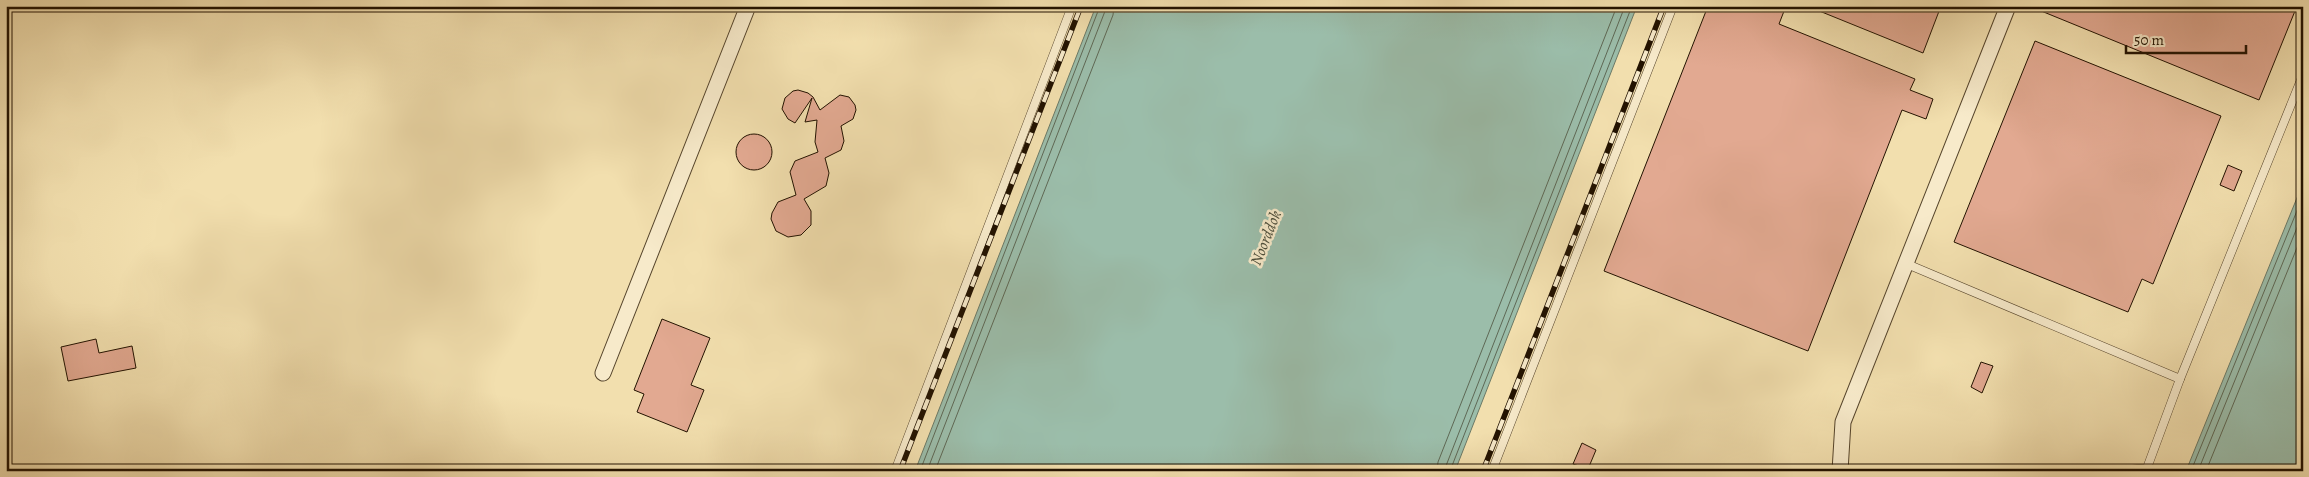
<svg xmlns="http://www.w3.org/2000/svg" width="2309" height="477" font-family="Alegreya,serif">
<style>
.water{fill:#9bbdaa;stroke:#6b7966}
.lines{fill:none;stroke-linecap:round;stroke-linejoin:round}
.shore{stroke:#5e6855;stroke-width:1}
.building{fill:#e2a991;stroke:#221200}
.service-casing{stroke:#56452c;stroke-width:9}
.minor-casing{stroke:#56452c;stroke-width:17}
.service{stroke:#f7eaca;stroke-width:8}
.minor{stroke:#f7eaca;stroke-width:15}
.rail-casing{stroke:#221200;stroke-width:5.5}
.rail{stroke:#f7eaca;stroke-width:4;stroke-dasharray:11;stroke-linecap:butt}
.labels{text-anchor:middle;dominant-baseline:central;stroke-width:5;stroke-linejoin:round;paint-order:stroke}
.water-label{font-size:16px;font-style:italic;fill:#4c4e3c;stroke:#f7eaca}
</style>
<rect width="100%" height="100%" fill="#f2dfae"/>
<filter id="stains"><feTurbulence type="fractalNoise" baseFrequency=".004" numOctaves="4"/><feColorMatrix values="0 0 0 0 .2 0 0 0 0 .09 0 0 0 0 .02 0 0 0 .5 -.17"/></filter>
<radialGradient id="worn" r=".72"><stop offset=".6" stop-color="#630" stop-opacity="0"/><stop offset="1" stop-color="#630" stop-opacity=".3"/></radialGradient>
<g class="water">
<polygon points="1096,6 1637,6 1455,471 915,471"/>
<polygon points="2303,183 2303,471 2186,471"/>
</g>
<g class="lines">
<g class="shore">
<polyline points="920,471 1100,6"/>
<polyline points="927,471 1107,6"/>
<polyline points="935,471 1113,15 1114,6"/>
<polyline points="1437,471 1438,462 1617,6"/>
<polyline points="1444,471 1625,6"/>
<polyline points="1450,471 1632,6"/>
<polyline points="2191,471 2303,196"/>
<polyline points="2198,471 2303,213"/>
<polyline points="2206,471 2303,233"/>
</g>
</g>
<g class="building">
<polygon points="1708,6 1786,6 1779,24 1915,79 1910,90 1933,99 1926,119 1902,110 1808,351 1604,271"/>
<polygon points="1807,6 1941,6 1923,53"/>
<polygon points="2029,6 2297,6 2259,100"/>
<polygon points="2035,41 2221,116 2153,284 2142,279 2128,312 1954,242"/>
<polygon points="798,90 808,93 813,97 820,110 840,95 849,97 855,105 856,110 853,119 841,126 844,141 841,150 825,158 829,173 826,186 804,199 811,211 811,225 801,235 788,237 776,231 771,219 772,213 778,202 796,195 790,172 795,161 818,152 815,142 817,120 805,122 812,98 795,123 788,119 782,109 785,98 793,91"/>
<circle cx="754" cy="152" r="18"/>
<polygon points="2228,165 2242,171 2234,191 2220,185"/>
<polygon points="662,319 710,338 691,385 704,390 687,432 637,412 644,394 634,390"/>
<polygon points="96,339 99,353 132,346 136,368 68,381 61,347"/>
<polygon points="1981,362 1993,366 1982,393 1971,387"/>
<polygon points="1582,443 1596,450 1588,469 1573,464"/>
</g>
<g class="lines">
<g class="service-casing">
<g id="service">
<polyline points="1907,264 2180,379 2303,75"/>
<polyline points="895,471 1072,6"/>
<polyline points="1492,471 1673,6"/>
<polyline points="2118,471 2147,468 2180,379"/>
</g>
</g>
<g class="minor-casing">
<g id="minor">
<polyline points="603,373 748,6"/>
<polyline points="1840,471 1843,422 2008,6"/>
</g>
</g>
<use href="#service" class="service"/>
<use href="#minor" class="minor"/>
<g class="rail-casing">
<g id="rail">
<polyline points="900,471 1081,6"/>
<polyline points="1483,471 1664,6"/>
</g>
</g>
<use href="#rail" class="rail"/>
</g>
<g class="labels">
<g class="water-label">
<text transform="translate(1266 238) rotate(-68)">Noorddok</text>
</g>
</g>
<rect width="2309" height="477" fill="none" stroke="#f2dfae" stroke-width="25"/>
<rect x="8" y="8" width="2294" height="462" fill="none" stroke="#221200" stroke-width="2.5"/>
<rect x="12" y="12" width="2284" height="452" fill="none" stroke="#221200"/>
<path d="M2126 45v8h120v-8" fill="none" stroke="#221200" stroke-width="2.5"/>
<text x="2134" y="45" font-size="15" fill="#221200" stroke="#f7eaca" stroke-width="4" paint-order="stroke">50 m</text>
<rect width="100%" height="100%" filter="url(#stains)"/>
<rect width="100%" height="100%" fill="url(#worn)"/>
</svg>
